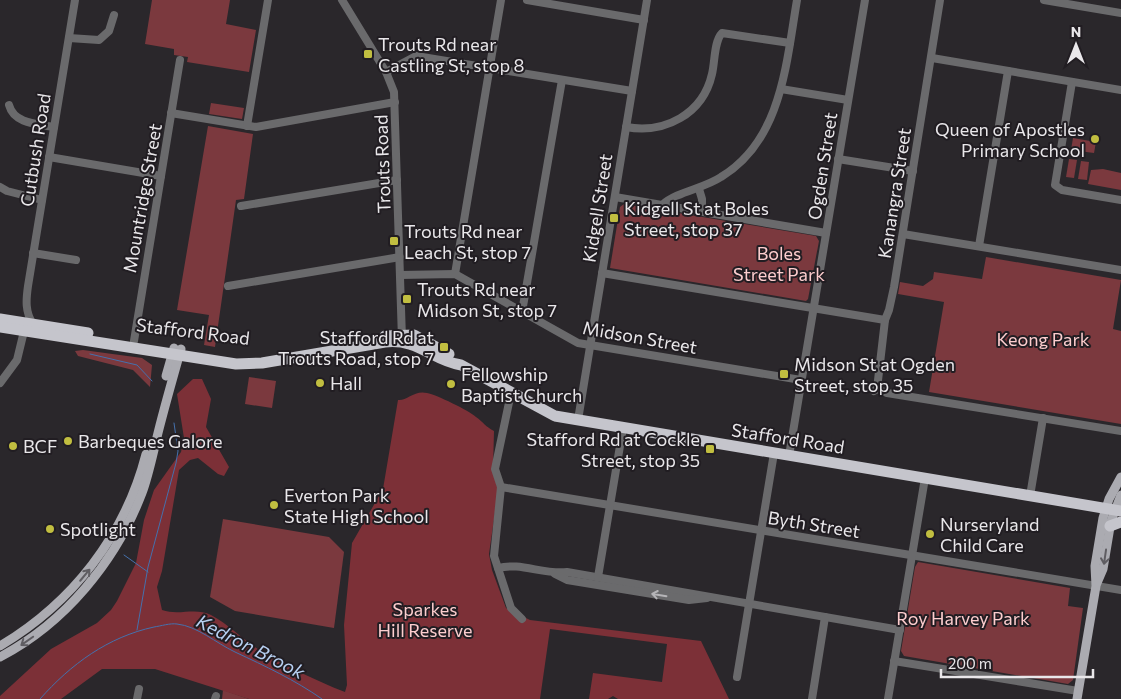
<svg xmlns="http://www.w3.org/2000/svg" width="1121" height="699" font-family="Commissioner,sans-serif">
<style>
.green{fill:#7b393e}
.forest{fill:#7c3037}
.lines{fill:none;stroke-linecap:round;stroke-linejoin:round}
.stream{stroke:#4571ad;stroke-width:1}
.minor{stroke:#6a6a6c;stroke-width:8}
.major{stroke:#ababb1;stroke-width:9}
.highway{stroke:#c5c5cc;stroke-width:11}
.oneway{stroke:#5f5d62}
.oneway2{stroke:#b6b5b8}
.poi-dot{fill:#c1be40;stroke:#211d22;stroke-width:2}
.labels{text-anchor:middle;dominant-baseline:central;stroke-width:4;stroke-linejoin:round;paint-order:stroke}
.poi-label{font-size:18px;fill:#e9e7ea;stroke:#211d22;text-anchor:start}
.street-label{font-size:18px;fill:#e9e7ea;stroke:#211d22}
.park-label{font-size:18px;fill:#fdcdce;stroke:#211d22}
.water-label{font-size:19px;font-style:italic;fill:#b7d0f2;stroke:#211d22}
</style>
<rect width="100%" height="100%" fill="#2a272b"/>
<g class="green">
<polygon points="152,0 230,0 226,24 256,30 249,72 187,62 188,57 174,55 174,49 145,44"/>
<polygon points="211,103 244,108 242,119 209,114"/>
<polygon points="208,126 253,134 244,199 236,200 215,347 204,345 209,315 177,310"/>
<polygon points="1073,138 1096,142 1094,153 1071,150"/>
<polygon points="1069,159 1077,160 1074,178 1066,177"/>
<polygon points="1081,161 1089,162 1087,180 1078,179"/>
<polygon points="1103,169 1121,173 1121,190 1088,184 1091,170"/>
<polygon points="624,204 816,236 819,241 808,299 806,301 610,268 620,207"/>
<polygon points="986,257 1121,280 1113,329 1121,331 1121,424 929,392 944,302 898,294 900,282 923,286 933,279 934,272 982,279"/>
<polygon points="83,350 142,358 152,365 150,387 133,370 78,356 75,351"/>
<polygon points="249,377 276,381 272,408 245,404"/>
<polygon points="223,519 329,537 344,552 334,628 235,611 210,597"/>
<polygon points="918,562 1070,588 1068,606 1083,608 1073,680 1068,684 904,656 901,651 915,567"/>
<polygon points="223,690 249,699 222,699"/>
</g>
<path class="forest" d="M193,379H202L211,399L206,427L229,467L224,476L218,474L198,458L190,460L179,470L162,571L157,587L162,610C179,616 195,607 211,615C228,624 242,639 258,649C286,666 314,680 345,692L347,685L344,625L352,543L383,489L398,400C407,401 414,390 427,393C437,395 468,410 476,417C483,422 486,427 494,431L493,469L498,491L489,554L492,570L506,608L530,620L701,641L729,699H618L613,696L608,699H589L593,673L662,682L667,644L550,629L540,699H249L155,669H102L61,699H0V696L51,649L97,623L111,610L117,601L136,563L144,520L154,490L181,452L184,438L177,394Z"/>
<g class="lines">
<g class="stream">
<polyline points="90,354 137,365 152,381"/>
<polyline points="124,555 148,572"/>
<polyline points="137,630 148,567 176,463 178,451 174,423"/>
<path d="M40,699C71,664 108,637 154,627C161,626 170,623 177,624C197,626 216,643 235,652C265,666 295,680 322,699"/>
</g>
<g class="minor">
<polyline points="342,0 386,72 394,92 402,339"/>
<polyline points="527,0 644,20"/>
<polyline points="1044,0 1121,13"/>
<polyline points="69,38 99,40 109,31 114,15"/>
<polyline points="932,58 1121,90"/>
<polyline points="386,72 416,56 632,91"/>
<polyline points="1072,82 1055,185 1062,190 1121,200"/>
<polyline points="781,89 848,100"/>
<path d="M9,105C14,124 38,124 54,127"/>
<polyline points="171,113 256,127 395,102"/>
<polyline points="247,126 268,0"/>
<path d="M626,127C665,134 703,114 712,74C715,62 714,41 722,33L790,43"/>
<polyline points="49,157 161,176"/>
<polyline points="838,159 913,171"/>
<polyline points="0,187 7,191 42,200"/>
<polyline points="699,189 702,199 702,212"/>
<path d="M615,197L662,205C678,191 703,189 721,177C782,140 786,64 797,0"/>
<polyline points="662,205 826,233"/>
<polyline points="241,206 397,180"/>
<polyline points="903,234 1121,270"/>
<polyline points="979,246 1008,71"/>
<polyline points="33,253 76,260"/>
<polyline points="602,273 885,320"/>
<polyline points="455,274 501,0"/>
<polyline points="400,275 455,274 578,343 801,380"/>
<polyline points="228,286 400,257"/>
<polyline points="522,312 562,80"/>
<path d="M33,324C25,312 26,300 28,286L75,0"/>
<polyline points="134,341 180,60"/>
<polyline points="0,383 17,360 25,327"/>
<polyline points="877,389 885,320 889,310 894,287 940,0"/>
<polyline points="874,391 877,389 887,393 1121,431"/>
<polyline points="511,393 495,469 501,487 494,556 511,608 522,619"/>
<polyline points="578,420 647,0"/>
<polyline points="789,456 865,0"/>
<polyline points="501,487 1121,590"/>
<polyline points="1030,496 1043,418"/>
<path d="M498,568C520,562 544,575 567,572L900,630"/>
<polyline points="555,574 567,580 689,600 707,598"/>
<polyline points="598,577 623,428"/>
<polyline points="894,661 1078,691"/>
<polyline points="737,677 774,453"/>
<polyline points="137,699 139,689"/>
<polyline points="215,699 216,696"/>
<polyline points="812,699 825,617"/>
<polyline points="888,699 925,478"/>
</g>
<g class="major">
<polyline points="166,376 174,348"/>
<polyline points="1097,583 1103,569 1111,521 1121,495"/>
<path d="M0,646C72,603 125,536 146,454"/>
<path d="M0,657C65,623 116,561 142,493C149,474 153,453 158,433C165,405 173,377 181,349"/>
<polyline points="1077,699 1096,586 1095,566 1103,518 1109,499 1121,477"/>
</g>
<g class="highway">
<polyline points="0,319 88,333"/>
<path d="M0,327L236,364L262,363L385,342C418,338 433,361 461,365L555,416L1121,511"/>
<polyline points="385,336 414,335 449,354"/>
<polyline points="1110,526 1121,522"/>
</g>
</g>
<defs><path id="oneway-shaft" d="M-6 0H5M1.5-3L5.5 0L1.5 3" fill="none" stroke-width="1.6" stroke-linecap="round" stroke-linejoin="round" transform="scale(1.25)"/></defs>
<g class="oneway">
<use href="#oneway-shaft" transform="translate(1105 557) rotate(98)"/>
<use href="#oneway-shaft" transform="translate(85 575) rotate(-50)"/>
<use href="#oneway-shaft" transform="translate(27 641) rotate(145)"/>
</g>
<use class="oneway2" href="#oneway-shaft" transform="translate(659 595) rotate(-171)"/>
<g class="poi-dot">
<rect x="363" y="49" width="10" height="10" rx="2.5"/>
<circle cx="1095" cy="139" r="5"/>
<rect x="609" y="213" width="10" height="10" rx="2.5"/>
<rect x="389" y="236" width="10" height="10" rx="2.5"/>
<rect x="402" y="294" width="10" height="10" rx="2.5"/>
<rect x="439" y="342" width="10" height="10" rx="2.5"/>
<rect x="779" y="369" width="10" height="10" rx="2.5"/>
<circle cx="320" cy="383" r="5"/>
<circle cx="451" cy="384" r="5"/>
<circle cx="68" cy="441" r="5"/>
<circle cx="13" cy="446" r="5"/>
<rect x="705" y="444" width="10" height="10" rx="2.5"/>
<circle cx="274" cy="505" r="5"/>
<circle cx="50" cy="529" r="5"/>
<circle cx="930" cy="534" r="5"/>
</g>
<g class="labels">
<g class="poi-label">
<text x="378" y="44">Trouts Rd near<tspan x="378" dy="21">Castling St, stop 8</tspan></text>
<text x="1085" y="129" text-anchor="end">Queen of Apostles<tspan x="1085" dy="21">Primary School</tspan></text>
<text x="624" y="208">Kidgell St at Boles<tspan x="624" dy="21">Street, stop 37</tspan></text>
<text x="404" y="231">Trouts Rd near<tspan x="404" dy="21">Leach St, stop 7</tspan></text>
<text x="417" y="289">Trouts Rd near<tspan x="417" dy="21">Midson St, stop 7</tspan></text>
<text x="434" y="337" text-anchor="end">Stafford Rd at<tspan x="434" dy="21">Trouts Road, stop 7</tspan></text>
<text x="794" y="364">Midson St at Ogden<tspan x="794" dy="21">Street, stop 35</tspan></text>
<text x="461" y="374">Fellowship<tspan x="461" dy="21">Baptist Church</tspan></text>
<text x="330" y="383">Hall</text>
<text x="700" y="439" text-anchor="end">Stafford Rd at Cockle<tspan x="700" dy="21">Street, stop 35</tspan></text>
<text x="78" y="441">Barbeques Galore</text>
<text x="23" y="446">BCF</text>
<text x="284" y="495">Everton Park<tspan x="284" dy="21">State High School</tspan></text>
<text x="940" y="524">Nurseryland<tspan x="940" dy="21">Child Care</tspan></text>
<text x="60" y="529">Spotlight</text>
</g>
<g class="street-label">
<text transform="translate(35 150) rotate(-81)">Cutbush Road</text>
<text transform="translate(382 164) rotate(-92)">Trouts Road</text>
<text transform="translate(822 166) rotate(-81)">Ogden Street</text>
<text transform="translate(894 193) rotate(-81)">Kanangra Street</text>
<text transform="translate(142 198) rotate(-80)">Mountridge Street</text>
<text transform="translate(597 208) rotate(-81)">Kidgell Street</text>
<text transform="translate(193 331) rotate(7)">Stafford Road</text>
<text transform="translate(640 337) rotate(10)">Midson Street</text>
<text transform="translate(788 438) rotate(9)">Stafford Road</text>
<text transform="translate(814 524) rotate(9)">Byth Street</text>
</g>
<g class="park-label">
<text x="779" y="253">Boles<tspan x="779" dy="21">Street Park</tspan></text>
<text x="1043" y="339">Keong Park</text>
<text x="425" y="609">Sparkes<tspan x="425" dy="21">Hill Reserve</tspan></text>
<text x="963" y="618">Roy Harvey Park</text>
</g>
<g class="water-label">
<text transform="translate(251 646) rotate(27)">Kedron Brook</text>
</g>
</g>
<g transform="translate(1076 45)" stroke="#211d22" stroke-width="4" paint-order="stroke">
<path d="M0-4L9 19L0 12L-9 19Z" fill="#e9e7ea"/>
<text y="-8" font-size="14" font-weight="bold" text-anchor="middle" fill="#e9e7ea">N</text>
</g>
<path d="M941 669v8h152v-8" fill="none" stroke="#e9e7ea" stroke-width="2.5"/>
<text x="948" y="669" font-size="15" fill="#e9e7ea" stroke="#211d22" stroke-width="4" paint-order="stroke">200 m</text>
</svg>
